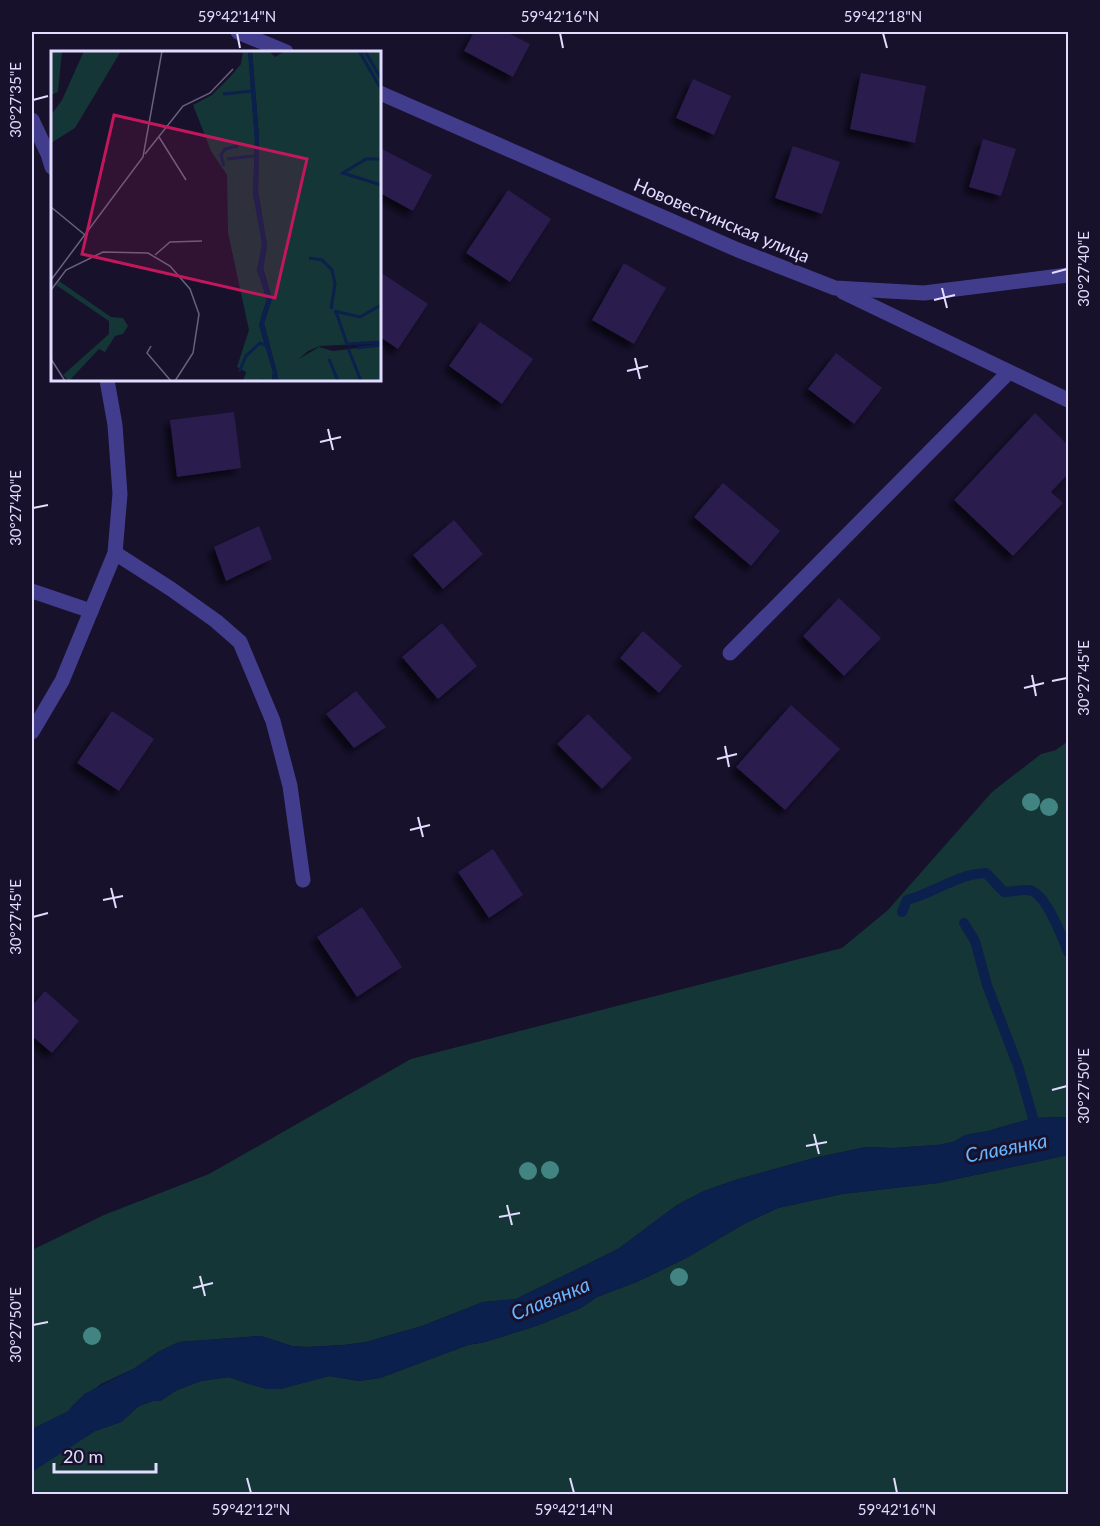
<svg xmlns="http://www.w3.org/2000/svg" width="1100" height="1526" font-family="Lato,sans-serif">
<style>
.green{fill:#143636}
.water{fill:#0b204c}
.lines{fill:none;stroke-linecap:round;stroke-linejoin:round}
.stream{stroke:#0b204c;stroke-width:10}
.building{fill:#291d4e;filter:url(#shadow)}
.service{stroke:#423c8c;stroke-width:15}
.minor{stroke:#423c8c;stroke-width:15}
.tree{fill:#428482}
.ticks{fill:none;stroke:#e2dcff;stroke-width:2}
.labels{text-anchor:middle;dominant-baseline:central;stroke-width:6;stroke-linejoin:round;paint-order:stroke}
.street-label{font-size:18px;fill:#e2dcff;stroke:#17112c}
.water-label{font-size:20px;font-style:italic;fill:#6ab5ff;stroke:#17112c}
.inset-river{fill:none;stroke:#0b204c;stroke-width:3}
.inset-road{fill:none;stroke:#686280;stroke-width:1.5}
.view{fill:#c2185b;fill-opacity:0.15;stroke:#c2185b;stroke-width:3}
.inset-edge{fill:none;stroke:#e2dcff;stroke-width:3}
.neatline{fill:none;stroke:#e2dcff;stroke-width:2}
.ticks-label{font-size:15px;text-anchor:middle;fill:#e2dcff}
</style>
<defs>
<filter id="shadow"><feDropShadow dx="-5.5" dy="5.5" stdDeviation="3" flood-color="#0009"/></filter>
</defs>
<rect width="100%" height="100%" fill="#17112c"/>
<g class="green">
<polygon points="1068,741 1068,1117 1033,1118 988,1131 966,1135 953,1142 938,1145 893,1148 866,1147 814,1158 735,1180 704,1191 677,1205 618,1249 516,1299 483,1302 422,1326 366,1342 344,1345 306,1347 292,1346 261,1336 179,1342 158,1352 135,1368 101,1384 74,1404 69,1411 59,1417 32,1429 32,1250 104,1215 209,1174 411,1059 842,948 888,910 992,792 1041,754 1056,750"/>
<polygon points="1068,1155 1068,1494 32,1494 32,1472 38,1467 95,1431 121,1422 139,1406 153,1401 160,1401 177,1390 201,1381 229,1377 252,1385 268,1389 280,1389 329,1376 359,1381 380,1378 468,1345 485,1342 536,1326 581,1308 597,1297 639,1281 688,1257 744,1224 778,1208 842,1194 938,1183"/>
</g>
<polygon class="water" points="1068,1117 1068,1155 938,1183 842,1194 778,1208 744,1224 688,1257 639,1281 597,1297 581,1308 536,1326 485,1342 468,1345 380,1378 359,1381 329,1376 280,1389 268,1389 252,1385 229,1377 201,1381 177,1390 160,1401 153,1401 139,1406 121,1422 95,1431 32,1472 32,1429 68,1411 84,1394 135,1368 158,1352 179,1342 261,1336 292,1346 306,1347 344,1345 366,1342 422,1326 483,1302 516,1299 618,1249 677,1205 704,1191 735,1180 814,1158 866,1147 893,1148 938,1145 953,1142 965,1135 988,1131 1033,1118"/>
<g class="lines">
<g class="stream">
<path d="M902,912L907,900C934,893 957,874 986,873L1004,892C1012,892 1026,888 1032,891C1048,898 1062,937 1068,952"/>
<polyline points="964,923 975,941 987,985 1018,1066 1033,1118"/>
</g>
</g>
<g class="building">
<polygon points="474,32 506,32 530,44 513,77 464,51"/>
<polygon points="861,73 926,86 915,143 850,129"/>
<polygon points="693,79 731,96 714,135 676,118"/>
<polygon points="983,139 1016,149 1001,196 969,187"/>
<polygon points="793,146 840,162 822,214 775,198"/>
<polygon points="380,148 432,175 413,211 380,193"/>
<polygon points="508,190 551,219 510,282 466,253"/>
<polygon points="624,263 666,288 634,344 592,320"/>
<polygon points="380,272 428,304 398,349 380,337"/>
<polygon points="480,322 533,359 502,404 449,366"/>
<polygon points="836,353 882,388 854,424 808,389"/>
<polygon points="234,412 241,468 177,477 170,420"/>
<polygon points="1035,413 1068,445 1068,474 1051,492 1063,503 1013,556 954,500"/>
<polygon points="723,483 780,531 751,566 694,517"/>
<polygon points="454,520 483,554 443,589 413,555"/>
<polygon points="259,526 272,559 226,581 214,547"/>
<polygon points="839,598 881,638 844,676 803,636"/>
<polygon points="442,623 477,666 438,699 402,657"/>
<polygon points="643,631 682,666 659,693 620,658"/>
<polygon points="356,691 386,727 354,748 326,714"/>
<polygon points="791,705 840,749 785,810 736,767"/>
<polygon points="112,711 154,739 119,791 77,763"/>
<polygon points="588,714 632,758 602,789 557,744"/>
<polygon points="493,849 523,895 489,918 458,872"/>
<polygon points="362,907 402,967 357,997 317,937"/>
<polygon points="45,991 79,1021 52,1053 32,1036 32,1006"/>
</g>
<g class="lines">
<g class="service">
<polyline points="115,553 171,589 216,621 240,642 273,721 290,786 303,880"/>
<polyline points="32,591 91,611"/>
<polyline points="730,653 1009,372"/>
</g>
<g class="minor">
<polyline points="238,32 286,52"/>
<polyline points="380,93 738,250 835,288 924,293 1068,275"/>
<polyline points="32,120 48,154 52,167"/>
<polyline points="843,292 1068,400"/>
<polyline points="32,732 62,681 115,553 120,494 115,425 107,380"/>
</g>
</g>
<g class="tree">
<circle cx="1031" cy="802" r="9"/>
<circle cx="1049" cy="807" r="9"/>
<circle cx="550" cy="1170" r="9"/>
<circle cx="528" cy="1171" r="9"/>
<circle cx="679" cy="1277" r="9"/>
<circle cx="92" cy="1336" r="9"/>
</g>
<path class="ticks" d="M237,33L240,48M560,33L563,48M883,33L887,48M33,100L48,96M1052,273L1067,269M942,288L947,308M934,300L955,295M635,358L640,379M627,371L648,366M328,429L333,450M320,442L341,437M33,508L48,505M1032,675L1036,696M1052,681L1067,678M1024,688L1044,683M725,746L729,767M717,759L737,754M418,817L423,837M410,830L430,825M111,888L116,908M103,900L123,896M33,917L48,913M1052,1090L1067,1086M814,1134L819,1154M806,1146L827,1142M507,1205L512,1225M499,1217L520,1213M200,1276L205,1296M193,1288L213,1283M33,1325L48,1322M247,1478L251,1493M570,1478L574,1493M894,1478L897,1493"/>
<g class="labels">
<g class="street-label">
<text transform="translate(722 220) rotate(23)">Нововестинская улица</text>
</g>
<g class="water-label">
<text transform="translate(1006 1147) rotate(-11)">Славянка</text>
<text transform="translate(550 1298) rotate(-22)">Славянка</text>
</g>
</g>
<g transform="translate(51 51)">
<rect width="330" height="330" fill="#17112c"/>
<path d="M0,0H11L7,41L0,44ZM33,0H70L24,77L0,92V64L11,49ZM192,0H197L204,87L202,144L210,175L211,198L206,219L216,248L208,274L222,321L221,330H212L211,326V330H192L195,321L186,316L198,279L177,182L176,124L160,100L142,54L161,44L179,26L190,13ZM201,0H218L224,6L234,0H310L314,6L311,0H330V292L269,295L257,300L248,308L268,296L282,300L330,294V330H228L213,272L221,248L212,217L216,195L207,140L208,87ZM8,230L60,266L72,267L77,275L72,283L64,285L54,301L48,298L18,330L12,324L58,283V270L5,234Z" fill="#143636"/>
<path d="M197,0H201L202,10L208,87L207,140L216,195L212,219L221,248L213,272L228,330H221L222,321L208,274L216,248L206,219L211,193L202,144L204,93Z" fill="#0b204c"/>
<path class="inset-river" d="M308,0L330,38M314,0L330,28M172,43L201,40M176,108L203,105M173,115L170,104L174,98L187,95M292,122L330,134M290,123L315,108H330M258,207L271,209L281,219L284,233L280,258M283,260L309,266L330,254M285,261L296,293L330,291M297,297L310,330M306,297L330,294M278,308L287,330M188,321L195,305L209,292L214,294"/>
<path class="inset-road" d="M108,86L135,129M94,103L132,55L159,42L182,18M0,156L34,184M104,204L119,191L151,190M0,229L92,106L111,0M0,239L15,219L52,201L97,202L119,215L139,238L148,263L142,302L124,330M100,295L96,302L120,330M0,308L14,330"/>
<path class="view" d="M63,64L256,108L224,247L31,203Z"/>
<rect width="330" height="330" class="inset-edge"/>
</g>
<rect width="1100" height="1526" fill="none" stroke="#17112c" stroke-width="66"/>
<path d="M54 1463v9h102v-9" fill="none" stroke="#e2dcff" stroke-width="3"/>
<text x="63" y="1463" font-size="18" fill="#e2dcff" stroke="#17112c" stroke-width="4.5" paint-order="stroke">20 m</text>
<rect x="33" y="33" width="1034" height="1460" class="neatline"/>
<g class="ticks-label">
<text x="237" y="22">59°42'14"N</text>
<text x="560" y="22">59°42'16"N</text>
<text x="883" y="22">59°42'18"N</text>
<text transform="translate(16 100) rotate(-90)" y="5">30°27'35"E</text>
<text transform="translate(1084 269) rotate(-90)" y="5">30°27'40"E</text>
<text transform="translate(16 508) rotate(-90)" y="5">30°27'40"E</text>
<text transform="translate(1084 678) rotate(-90)" y="5">30°27'45"E</text>
<text transform="translate(16 917) rotate(-90)" y="5">30°27'45"E</text>
<text transform="translate(1084 1086) rotate(-90)" y="5">30°27'50"E</text>
<text transform="translate(16 1325) rotate(-90)" y="5">30°27'50"E</text>
<text x="251" y="1515">59°42'12"N</text>
<text x="574" y="1515">59°42'14"N</text>
<text x="897" y="1515">59°42'16"N</text>
</g>
</svg>
